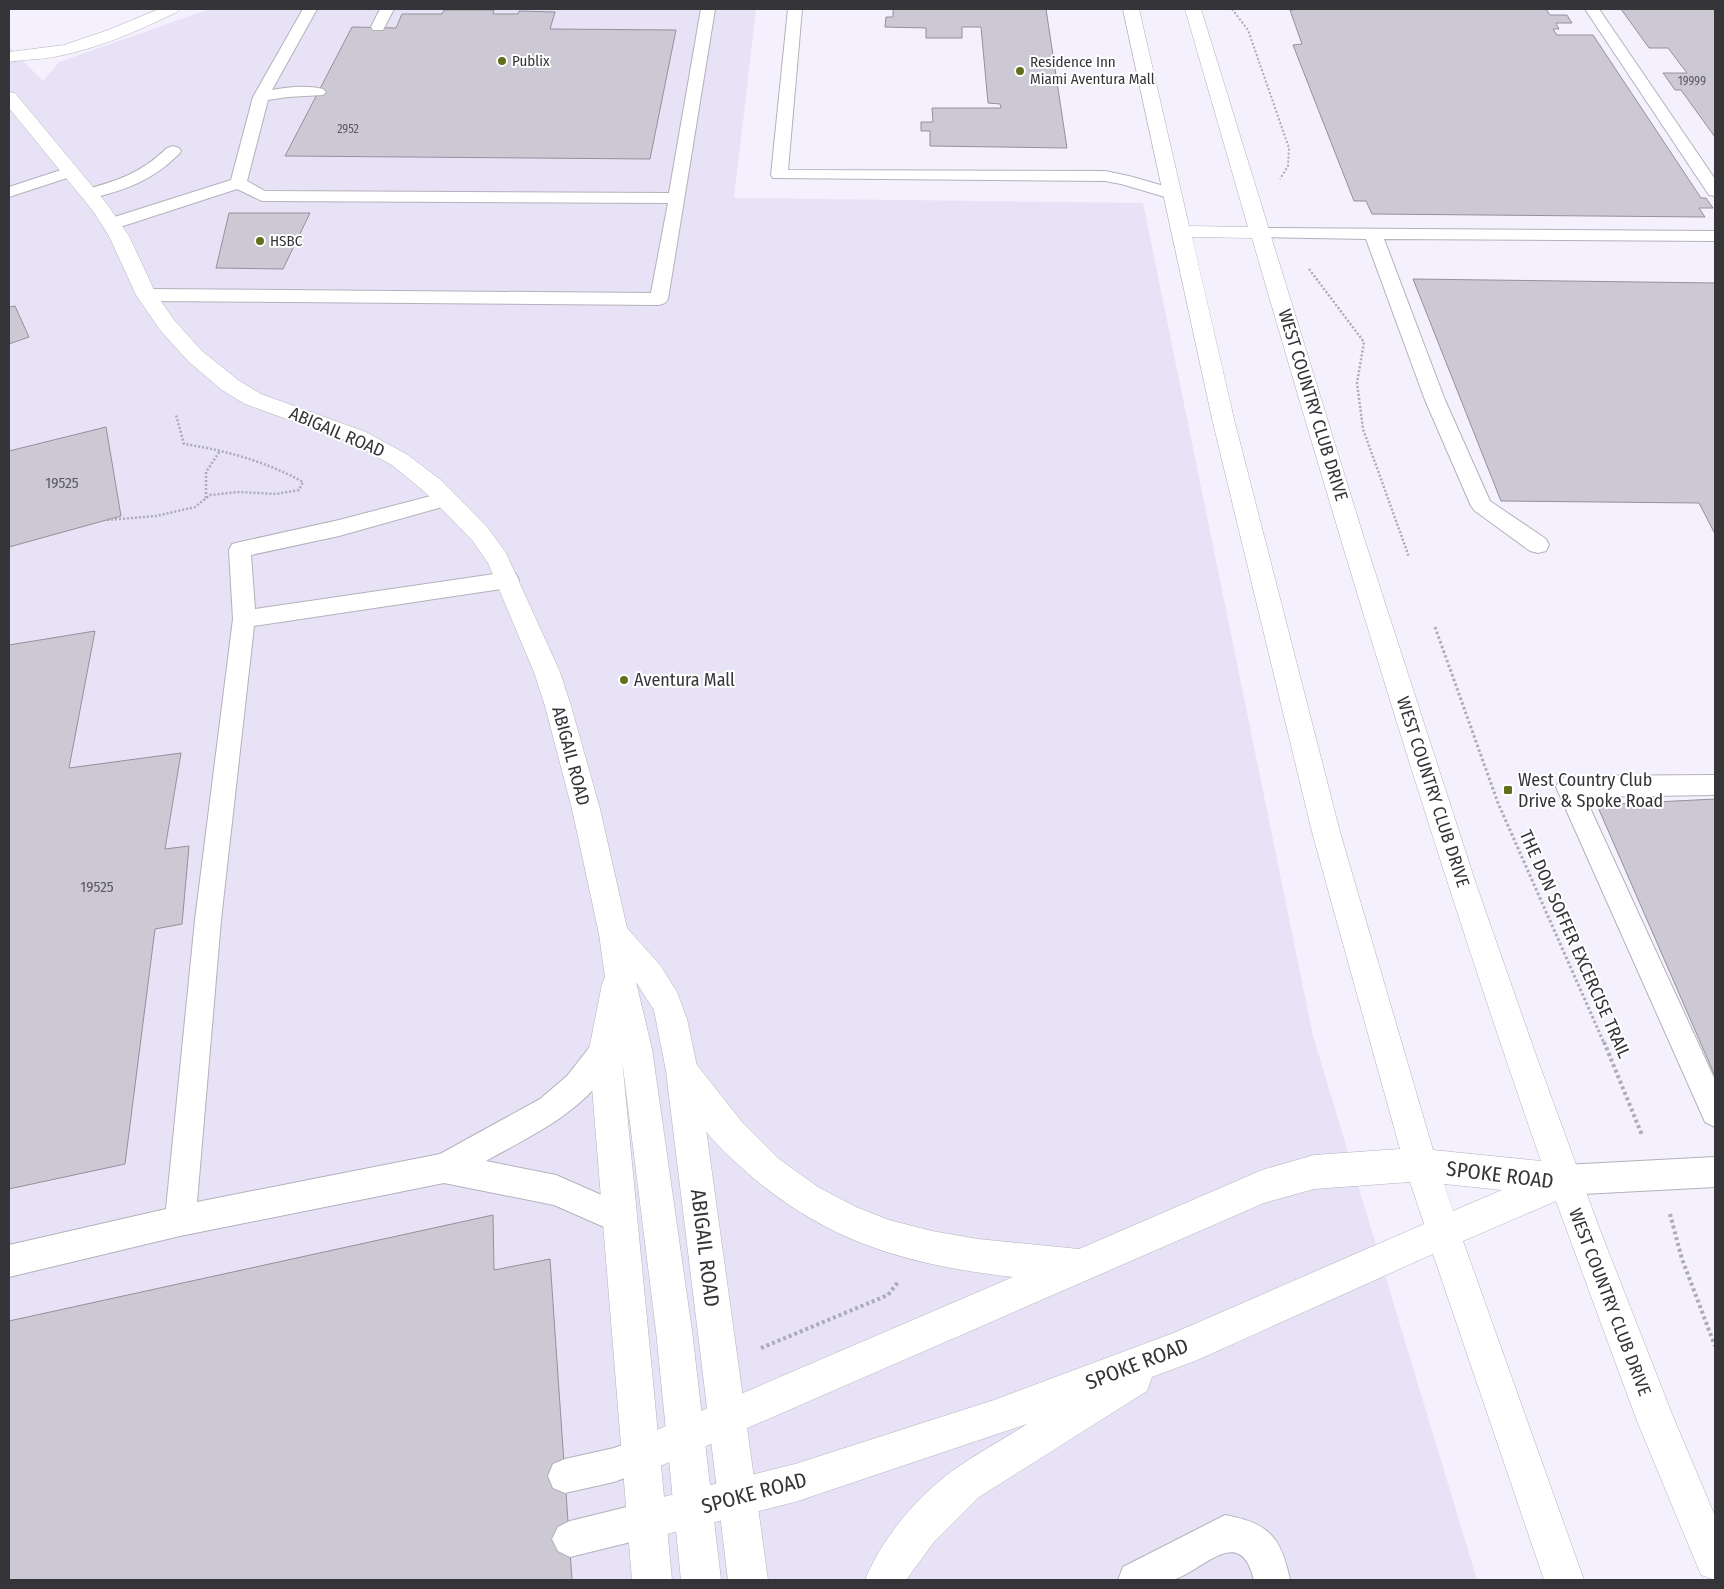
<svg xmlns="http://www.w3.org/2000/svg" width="1724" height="1589" font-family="'Fira Sans Condensed',sans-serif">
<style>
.built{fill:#e7e2f5}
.building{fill:#ccc8d4;stroke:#94909c}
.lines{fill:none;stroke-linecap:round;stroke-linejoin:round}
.service-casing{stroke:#b4b1bc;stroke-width:2}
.minor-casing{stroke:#b4b1bc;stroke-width:1}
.tertiary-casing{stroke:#b4b1bc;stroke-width:1}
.path-far3{stroke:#adabb5;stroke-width:2;stroke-dasharray:2 2;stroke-linecap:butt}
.path-far2{stroke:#adabb5;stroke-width:2.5;stroke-dasharray:2 2;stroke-linecap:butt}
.path-far1{stroke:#adabb5;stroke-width:3;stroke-dasharray:2.5 2.5;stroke-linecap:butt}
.path{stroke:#adabb5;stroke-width:4;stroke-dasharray:3 3;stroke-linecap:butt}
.service{fill:#fff;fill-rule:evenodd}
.minor{fill:#fff;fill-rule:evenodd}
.tertiary{fill:#fff;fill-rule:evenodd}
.poi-dot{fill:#5f6f1a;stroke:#fff;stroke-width:2}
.labels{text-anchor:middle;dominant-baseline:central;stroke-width:4;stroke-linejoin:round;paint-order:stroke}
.far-number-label{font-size:12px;fill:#5b5960}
.far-poi-label{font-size:15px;fill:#353439;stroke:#fff;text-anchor:start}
.number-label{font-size:15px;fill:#5b5960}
.street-label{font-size:18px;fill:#353439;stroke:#fff}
.poi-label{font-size:18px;fill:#353439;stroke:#fff;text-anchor:start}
.near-street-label{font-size:21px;fill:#353439;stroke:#fff}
</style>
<rect width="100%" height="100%" fill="#f4f0fd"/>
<polygon class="built" points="210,9 756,9 734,198 1143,203 1313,1036 1477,1580 9,1580 9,47 43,81 59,62"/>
<g class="building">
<polygon points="893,9 1046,9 1067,148 930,146 930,131 921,131 921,122 933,122 932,108 1001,108 1000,104 988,103 981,27 962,27 962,38 926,38 926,28 885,27 886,17 893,17"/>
<polygon points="1301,9 1546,9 1550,15 1567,15 1572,23 1556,23 1559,29 1553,29 1557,35 1593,35 1701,198 1706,198 1713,208 1699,208 1705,217 1372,214 1366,201 1354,201 1293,45 1302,44 1290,10"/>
<polygon points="1621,9 1715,9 1715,137 1681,90 1675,90 1663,73 1687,73 1668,48 1649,48"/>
<polygon points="444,10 494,10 493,14 518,14 519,11 555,12 550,29 676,30 650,159 285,156 352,27 396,28 402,14 442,14"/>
<polygon points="229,213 310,213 283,269 216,268"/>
<polygon points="1413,279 1715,283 1715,534 1699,503 1501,501"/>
<polygon points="15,306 29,337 9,344 9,307"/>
<polygon points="106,427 121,516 9,547 9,451"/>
<polygon points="95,631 69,768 181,753 165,849 189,846 182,924 155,929 125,1164 9,1189 9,645"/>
<polygon points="1715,799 1715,1076 1597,805"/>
<polygon points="493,1215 494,1270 550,1259 572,1580 9,1580 9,1321"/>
</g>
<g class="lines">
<g class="service-casing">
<g id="service">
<path d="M303,9H317L272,90C288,87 307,85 323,89L326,92L323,95L288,97L268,100L247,181L265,191L669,193L701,9H715L668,299L665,303L659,305L146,301L140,299L137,295L140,291L146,289L651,293L668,203L262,201L237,189L117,228L111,229L105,228L102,224L105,220L231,180L253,97Z"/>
<polygon points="380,9 394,9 383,30 373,30 371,27"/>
<polygon points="788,9 802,9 788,170 1105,171 1129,176 1178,190 1180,194 1178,198 1172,199 1121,184 1105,181 773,178 771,175"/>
<polygon points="1585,9 1599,9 1715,179 1715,196 1709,195"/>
<path d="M173,146L179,148L181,151L179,154C152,181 125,190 89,199L83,198L81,194L83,190C118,181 141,173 167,148Z"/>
<polygon points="70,167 76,169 78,172 76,175 9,197 9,187"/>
<polygon points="1260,228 1715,231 1715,241 1384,239 1445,400 1490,501 1546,539 1549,545 1546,551 1538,553 1530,551 1475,511 1471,506 1425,400 1366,239 1254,237 1251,233 1254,229"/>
<path d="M446,492L453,494L456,499L453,504L339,536L251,555L255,609L508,572L516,574L519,580L516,586L508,588L254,626L221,920L197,1202L440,1154L540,1099L567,1076L595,1040L605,1036L615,1040L619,1050C595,1107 536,1133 486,1161L556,1175L631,1208L635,1219L631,1230L620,1234L554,1205L444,1183L180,1236L9,1277V1245L166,1209L195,920L233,619L229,550L232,544L240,542L339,520Z"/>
<polygon points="1715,775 1715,795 1585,797 1715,1080 1715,1127 1705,1122 1556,787 1559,780 1568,776"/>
<polygon points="1715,1157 1715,1187 1564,1195 1553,1191 1549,1180 1553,1169 1564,1165"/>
<polygon points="642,1438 654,1443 659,1455 654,1467 614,1482 565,1493 553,1488 548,1476 553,1464 565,1459 614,1448"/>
<polygon points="647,1502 659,1508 665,1520 659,1532 647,1538 570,1557 558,1551 552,1539 558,1527 570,1521"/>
<path d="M1225,1515C1269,1523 1281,1537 1290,1580H1254C1240,1523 1204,1570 1173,1580C1162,1583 1131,1580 1118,1580L1123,1567Z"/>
</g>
</g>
<g class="minor-casing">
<g id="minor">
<path d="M159,9H179L177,12C138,31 97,49 54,57C39,60 24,59 9,62V52L64,45L108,30Z"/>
<polygon points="9,92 15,93 107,204 129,236 156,294 174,320 202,351 238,380 261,394 366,432 408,455 442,481 488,528 506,553 560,672 571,706 600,809 627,928 660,965 677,992 687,1019 698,1071 768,1580 728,1580 666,1071 654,1010 636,982 652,1049 692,1331 721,1580 681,1580 656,1331 622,1059 672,1580 632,1580 589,1050 602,984 605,977 599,934 572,809 545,706 534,672 488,563 472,540 426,493 392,465 350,442 245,404 222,390 188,361 160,330 136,295 109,236 93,211 9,108"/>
</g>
</g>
<g class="tertiary-casing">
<path id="tertiary" d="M1123,9H1139L1189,226L1248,227L1185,9H1201L1363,535L1476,884L1537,1058L1600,1230L1674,1419L1715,1516V1580L1701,1575L1637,1421L1556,1201L1463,1241L1584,1580H1544L1433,1254L1195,1361L1152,1377L1147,1391L979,1497L934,1542L906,1580H865C883,1537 915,1499 952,1471C976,1454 1002,1440 1027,1424L795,1502L647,1539L633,1534L628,1520L633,1506L647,1501L795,1464L994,1400L1176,1332L1424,1224L1410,1182L1314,1189L1264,1203L642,1474L629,1468L623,1455L629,1442L1013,1277C898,1264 814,1238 729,1156C705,1132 679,1102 666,1071L671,1060L682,1056L693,1060L742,1122L779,1159L818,1187L856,1207L889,1220L932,1231L978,1239L1079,1249L1262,1170L1314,1155L1400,1149L1312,832L1213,423ZM1192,237L1252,238C1342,548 1435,857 1541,1161L1433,1150L1340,832L1235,423ZM1444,1184L1502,1190L1453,1211Z"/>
</g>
<polyline class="path-far3" points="1232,9 1248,30 1289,148 1288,166 1280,179"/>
<g class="path-far2">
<polyline points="1309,269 1364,342 1357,383 1363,429 1409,557"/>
<polyline points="206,498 206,472 220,451"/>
<path d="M107,520L156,516L195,507L210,495L239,492L276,494L299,490L303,482C267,462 225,450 184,444L176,415"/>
</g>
<polyline class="path-far1" points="1435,627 1498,803 1604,1043"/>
<g class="path">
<polyline points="1604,1042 1642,1135"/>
<polyline points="1670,1214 1682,1259 1715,1346"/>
<polyline points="761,1348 888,1295 898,1282"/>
</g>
<use href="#service" class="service"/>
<use href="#minor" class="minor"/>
<use href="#tertiary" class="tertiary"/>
</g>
<g class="poi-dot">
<circle cx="502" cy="61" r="5"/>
<circle cx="1020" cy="71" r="5"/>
<circle cx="260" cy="241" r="5"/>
<circle cx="624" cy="680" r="5"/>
<rect x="1503" y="785" width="10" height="10" rx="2.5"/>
</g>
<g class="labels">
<g class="far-number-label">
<text x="1692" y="81">19999</text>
<text x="348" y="129">2952</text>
</g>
<g class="far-poi-label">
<text x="512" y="61">Publix</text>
<text x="1030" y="62">Residence Inn<tspan x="1030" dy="17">Miami Aventura Mall</tspan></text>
<text x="270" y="241">HSBC</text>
</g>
<g class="number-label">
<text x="62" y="483">19525</text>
<text x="97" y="887">19525</text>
</g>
<g class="street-label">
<text transform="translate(1313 405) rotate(73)">WEST COUNTRY CLUB DRIVE</text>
<text transform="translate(337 432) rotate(23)">ABIGAIL ROAD</text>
<text transform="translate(571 756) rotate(75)">ABIGAIL ROAD</text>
<text transform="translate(1433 792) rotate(72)">WEST COUNTRY CLUB DRIVE</text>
<text transform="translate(1575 944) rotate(66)">THE DON SOFFER EXCERCISE TRAIL</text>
<text transform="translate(1610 1302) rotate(69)">WEST COUNTRY CLUB DRIVE</text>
</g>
<g class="poi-label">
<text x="634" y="680">Aventura Mall</text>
<text x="1518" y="780">West Country Club<tspan x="1518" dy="21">Drive &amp; Spoke Road</tspan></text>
</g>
<g class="near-street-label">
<text transform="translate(1500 1175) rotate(7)">SPOKE ROAD</text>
<text transform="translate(705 1248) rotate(83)">ABIGAIL ROAD</text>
<text transform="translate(1137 1364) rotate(-21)">SPOKE ROAD</text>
<text transform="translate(754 1493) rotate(-15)">SPOKE ROAD</text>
</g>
</g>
<rect width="1724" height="1589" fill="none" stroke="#353439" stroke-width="20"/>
</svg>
